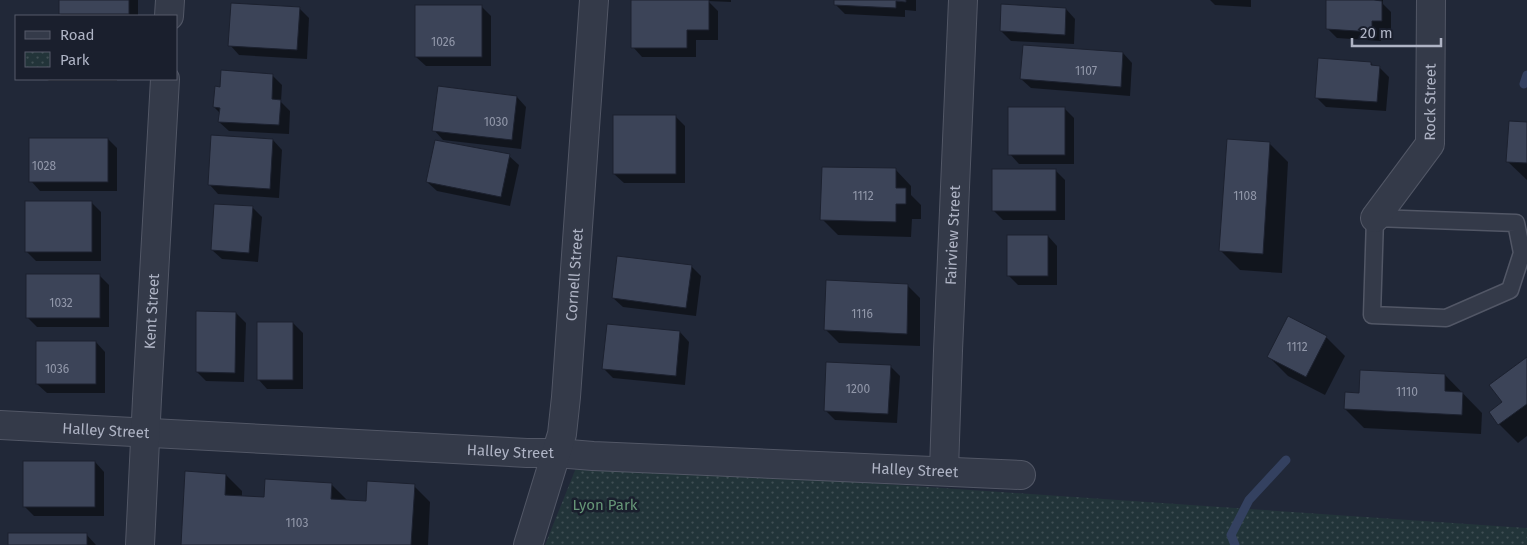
<svg xmlns="http://www.w3.org/2000/svg" width="1527" height="545" font-family="'Fira Sans',sans-serif">
<style>
.park{fill:url(#park-dots)}
.shadow{fill:#0007}
.lines{fill:none;stroke-linecap:round;stroke-linejoin:round}
.stream{stroke:#344160;stroke-width:9}
.building{fill:#3c4458;stroke:#1c212f}
.service-casing{stroke:#525766;stroke-width:19}
.minor-casing{stroke:#525766;stroke-width:30}
.tertiary-casing{stroke:#525766;stroke-width:30}
.service{stroke:#343a49;stroke-width:16}
.minor{stroke:#343a49;stroke-width:28}
.tertiary{stroke:#343a49;stroke-width:28}
.labels{text-anchor:middle;dominant-baseline:central;stroke-width:5;stroke-linejoin:round;paint-order:stroke}
.number-label{font-size:12px;fill:#9298aa}
.street-label{font-size:15px;fill:#afb4c5;stroke:#1a1f2d}
.park-label{font-size:15px;fill:#669677;stroke:#1a1f2d}
</style>
<defs>
<pattern id="park-dots" width="8" height="8" patternUnits="userSpaceOnUse" patternTransform="scale(1.25)"><rect width="8" height="8" fill="#223439"/><path d="M2 2h.1M6 6h.1" fill="none" stroke="#404f54" stroke-width="1.8" stroke-linecap="round"/></pattern>
</defs>
<rect width="100%" height="100%" fill="#212838"/>
<polygon class="park" points="578,463 1527,528 1527,545 545,545"/>
<g class="shadow">
<polygon points="60,0 138,0 138,16 63,16 60,14"/>
<polygon points="662,0 731,0 731,2 708,1 718,11 718,40 696,40 696,57 642,57 633,47"/>
<polygon points="835,0 916,0 916,11 905,10 905,17 845,14 835,4"/>
<polygon points="1210,0 1251,0 1251,7 1215,5"/>
<polygon points="1328,0 1383,0 1383,4 1391,12 1391,30 1381,30 1381,41 1337,38 1327,28"/>
<polygon points="481,6 491,16 491,66 426,66 416,57"/>
<polygon points="299,8 309,18 307,59 239,55 230,45"/>
<polygon points="1066,9 1075,19 1074,44 1011,41 1001,31"/>
<polygon points="1123,53 1132,63 1130,96 1031,88 1021,79"/>
<polygon points="1371,63 1374,67 1379,67 1389,77 1386,111 1326,107 1317,98"/>
<polygon points="273,76 282,85 281,102 290,111 289,134 229,131 219,122 220,113 214,107 221,89"/>
<polygon points="46,79 117,79 117,81 49,81"/>
<polygon points="439,88 517,97 526,107 521,149 443,140 434,130"/>
<polygon points="1064,108 1074,118 1074,164 1019,164 1010,154"/>
<polygon points="675,116 685,126 685,183 624,183 614,174"/>
<polygon points="1527,123 1527,180 1507,161"/>
<polygon points="108,139 117,148 117,191 40,191 31,181"/>
<polygon points="273,140 282,150 279,198 218,194 209,184"/>
<polygon points="1269,143 1288,162 1282,273 1240,270 1221,251"/>
<polygon points="509,156 519,165 510,206 437,191 427,182"/>
<polygon points="895,169 911,186 911,195 921,205 921,219 912,219 911,237 838,235 822,219"/>
<polygon points="1055,170 1065,180 1065,220 1003,220 993,210"/>
<polygon points="91,202 101,212 101,261 36,261 27,252"/>
<polygon points="252,207 262,217 258,262 222,259 212,250"/>
<polygon points="1048,236 1057,246 1057,285 1018,285 1008,275"/>
<polygon points="691,266 701,276 696,316 623,307 613,298"/>
<polygon points="99,275 109,285 109,327 37,327 27,317"/>
<polygon points="907,285 920,298 920,346 839,343 826,330"/>
<polygon points="236,313 246,323 244,382 206,381 197,372"/>
<polygon points="293,323 303,333 303,389 267,389 258,379"/>
<polygon points="680,332 689,342 685,385 613,378 603,368"/>
<polygon points="1326,337 1345,356 1325,395 1288,376 1269,357"/>
<polygon points="96,342 105,352 105,393 47,393 37,384"/>
<polygon points="1527,359 1527,436 1518,443 1499,424 1504,403"/>
<polygon points="890,366 900,376 897,423 835,420 825,410"/>
<polygon points="1445,375 1482,413 1481,434 1364,428 1345,409 1360,395"/>
<polygon points="95,462 104,472 104,516 34,516 24,506"/>
<polygon points="226,475 242,491 242,497 265,498 331,484 347,500 367,502 414,486 430,502 428,545 182,545"/>
<polygon points="86,534 96,545 9,545"/>
</g>
<g class="lines">
<g class="stream">
<polyline points="1524,84 1527,75"/>
<polyline points="1235,545 1231,535 1249,500 1286,460"/>
</g>
</g>
<g class="building">
<rect x="59" y="0" width="70" height="14"/>
<polygon points="631,0 709,0 709,30 687,30 687,48 631,48"/>
<polygon points="834,0 906,0 906,2 896,1 896,8 834,5"/>
<polygon points="1326,0 1374,0 1382,1 1382,21 1372,21 1372,32 1326,29"/>
<polygon points="231,3 300,7 297,50 228,46"/>
<polygon points="1001,4 1066,8 1065,35 1000,31"/>
<rect x="415" y="5" width="67" height="52"/>
<polygon points="1023,45 1123,52 1121,87 1020,79"/>
<polygon points="1318,58 1371,62 1371,65 1380,66 1377,102 1315,98"/>
<polygon points="221,70 273,74 272,99 281,100 279,125 218,122 220,108 213,107 215,86 220,87"/>
<polygon points="438,86 517,96 512,140 432,131"/>
<rect x="1008" y="107" width="57" height="48"/>
<rect x="613" y="115" width="63" height="59"/>
<polygon points="1509,121 1527,122 1527,163 1506,162"/>
<polygon points="211,135 273,139 270,189 208,185"/>
<rect x="29" y="138" width="79" height="44"/>
<polygon points="1227,139 1270,142 1263,254 1219,251"/>
<polygon points="435,140 510,154 501,197 426,182"/>
<polygon points="822,167 896,168 896,188 906,188 906,204 896,204 896,222 820,220"/>
<rect x="992" y="169" width="64" height="42"/>
<rect x="25" y="201" width="67" height="51"/>
<polygon points="214,204 253,206 249,253 211,250"/>
<rect x="1007" y="235" width="41" height="41"/>
<polygon points="617,256 692,265 686,308 612,298"/>
<rect x="26" y="274" width="74" height="44"/>
<polygon points="826,280 908,284 907,334 824,330"/>
<polygon points="196,311 236,312 235,373 196,372"/>
<polygon points="1288,316 1327,336 1306,377 1267,357"/>
<rect x="257" y="322" width="36" height="58"/>
<polygon points="607,324 680,331 676,376 602,369"/>
<rect x="36" y="341" width="60" height="43"/>
<polygon points="1527,357 1527,404 1498,425 1489,412 1502,402 1489,385"/>
<polygon points="826,362 891,365 888,414 824,411"/>
<polygon points="1360,370 1445,374 1445,391 1463,392 1462,415 1344,409 1345,392 1359,393"/>
<rect x="23" y="461" width="72" height="46"/>
<polygon points="185,471 226,474 225,495 264,497 265,479 332,483 331,499 366,501 367,481 415,484 411,545 181,545"/>
<rect x="8" y="533" width="79" height="12"/>
</g>
<g class="lines">
<g class="service-casing">
<polygon id="service" points="1375,218 1516,223 1522,253 1510,290 1446,318 1372,315"/>
</g>
<g class="minor-casing">
<g id="minor">
<path id="s1" d="M1375,218L1430,144L1431,0"/>
<path id="s2" d="M0,425L527,453H557L593,456L1021,475"/>
<path id="s3" d="M944,470L948,351L963,0"/>
<path id="s4" d="M528,545L562,434L566,397L594,0"/>
</g>
</g>
<g class="tertiary-casing">
<g id="tertiary">
<polyline points="169,16 170,0"/>
<path id="s5" d="M140,545L147,399L165,79"/>
</g>
</g>
<use href="#service" class="service"/>
<use href="#minor" class="minor"/>
<use href="#tertiary" class="tertiary"/>
</g>
<g class="labels">
<g class="number-label">
<text x="443" y="42">1026</text>
<text x="1086" y="71">1107</text>
<text x="496" y="122">1030</text>
<text x="44" y="166">1028</text>
<text x="863" y="196">1112</text>
<text x="1245" y="196">1108</text>
<text x="61" y="303">1032</text>
<text x="862" y="314">1116</text>
<text x="1297" y="347">1112</text>
<text x="57" y="369">1036</text>
<text x="858" y="389">1200</text>
<text x="1407" y="392">1110</text>
<text x="297" y="523">1103</text>
</g>
<g class="street-label">
<text stroke="none"><textPath href="#s1" startOffset="134">Rock Street</textPath></text>
<text stroke="none"><textPath href="#s3" startOffset="235">Fairview Street</textPath></text>
<text stroke="none"><textPath href="#s4" startOffset="276">Cornell Street</textPath></text>
<text stroke="none"><textPath href="#s5" startOffset="234">Kent Street</textPath></text>
<text stroke="none"><textPath href="#s2" startOffset="106">Halley Street</textPath></text>
<text stroke="none"><textPath href="#s2" startOffset="511">Halley Street</textPath></text>
<text stroke="none"><textPath href="#s2" startOffset="916">Halley Street</textPath></text>
</g>
<g class="park-label">
<text x="605" y="505">Lyon Park</text>
</g>
</g>
<rect x="15" y="15" width="162" height="65" fill="#1a1f2d" stroke="#565b6a"/>
<rect x="25" y="31" width="25" height="8" fill="#343a49" stroke="#565b6a"/>
<text x="60" y="40" font-size="15" fill="#afb4c5">Road</text>
<rect x="25" y="52" width="25" height="15" fill="url(#park-dots)" stroke="#565b6a"/>
<text x="60" y="65" font-size="15" fill="#afb4c5">Park</text>
<path d="M1352 38v8h89v-8" fill="none" stroke="#afb4c5" stroke-width="2.5"/>
<text x="1360" y="38" font-size="15" fill="#afb4c5" stroke="#1a1f2d" stroke-width="4" paint-order="stroke">20 m</text>
</svg>
